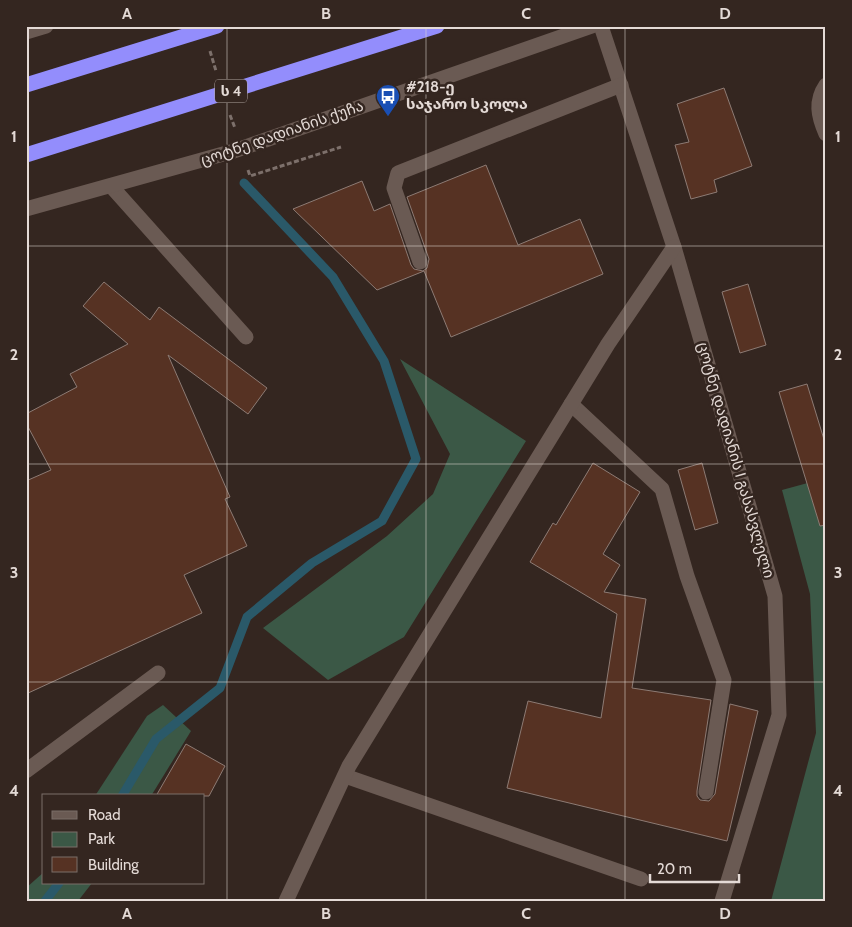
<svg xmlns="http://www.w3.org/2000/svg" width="852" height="927" font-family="Cabin,'Noto Sans Georgian',sans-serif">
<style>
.green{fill:#3b5846}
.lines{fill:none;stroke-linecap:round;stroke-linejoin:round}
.stream{stroke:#2a5969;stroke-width:9}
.building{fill:#563223;stroke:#8d7b74}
.path{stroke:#7d706b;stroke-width:3;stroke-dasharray:5 2.5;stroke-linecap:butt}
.minor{stroke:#6a5a53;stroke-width:15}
.highway{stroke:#938dfc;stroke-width:15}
.grid{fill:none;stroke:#e4dad6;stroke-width:1;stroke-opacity:0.55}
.labels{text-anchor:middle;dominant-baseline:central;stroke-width:5;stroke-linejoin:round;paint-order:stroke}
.shield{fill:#342620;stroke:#afa49f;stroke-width:1}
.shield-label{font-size:14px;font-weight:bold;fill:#e4dad6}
.poi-label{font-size:15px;font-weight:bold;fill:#e4dad6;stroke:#342620;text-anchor:start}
.street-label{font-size:15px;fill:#e4dad6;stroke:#342620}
.neatline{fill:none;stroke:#e4dad6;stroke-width:2}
.grid-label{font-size:16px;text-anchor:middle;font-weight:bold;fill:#e4dad6}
</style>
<rect width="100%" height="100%" fill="#342620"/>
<g class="green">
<polygon points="400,359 526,441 404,637 328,680 263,628 387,536 433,494 450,454"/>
<polygon points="826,478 826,901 771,901 816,733 810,594 782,490"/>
<polygon points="163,705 191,731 151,796 95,796 147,716"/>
<polygon points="44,872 44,883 92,883 78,901 26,901 26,888"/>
</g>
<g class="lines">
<g class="stream">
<polyline points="122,796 156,739 220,688 247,617 312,563 382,521 416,459 384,361 333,277 244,183"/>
<polyline points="45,901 59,883"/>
</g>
</g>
<g class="building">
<polygon points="724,88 752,166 714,180 717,192 691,199 675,145 689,142 677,104"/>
<polygon points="486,165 518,245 580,219 603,274 451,337 424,271 377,290 293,209 362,181 374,211 390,204 411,265 414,269 423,271 427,268 429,259 407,197"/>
<polygon points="104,282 150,320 159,307 267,388 248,414 168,355 230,497 225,499 247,546 184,575 202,613 26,694 26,481 51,470 26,423 26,414 77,387 70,374 128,344 83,306"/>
<polygon points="748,284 766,345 740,353 722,292"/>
<polygon points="807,384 826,446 826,525 820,526 779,392"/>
<polygon points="593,463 640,492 603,554 620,565 604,592 646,599 632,688 711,700 697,791 697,796 700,800 709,801 715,794 730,704 758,711 727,841 507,788 528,701 601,718 617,614 530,562 553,523 556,525"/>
<polygon points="702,463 718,523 695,530 678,470"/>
<polygon points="186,744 225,766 209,796 156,796"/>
</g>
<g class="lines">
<g class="path">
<polyline points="210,51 216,71"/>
<polyline points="230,115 235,128"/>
<polyline points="248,170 250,176 341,147"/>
</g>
<g class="minor">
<polyline points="601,26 674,247 775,596 779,715 722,901"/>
<polyline points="26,32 46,26"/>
<path d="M826,85C815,101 818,116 826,134"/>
<polyline points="111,186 246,337"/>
<polyline points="26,209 234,151 592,26"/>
<polyline points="420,262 394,188 398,173 621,85"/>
<polyline points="571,404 662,489 687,576 724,680 706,792"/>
<polyline points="26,771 158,673"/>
<polyline points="345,776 641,879"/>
<polyline points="286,901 349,766 608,344 674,247"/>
</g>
<g class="highway">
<polyline points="26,85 217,26"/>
<polyline points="26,155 437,26"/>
</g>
</g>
<path class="grid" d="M227,26V901M426,26V901M625,26V901M26,246H826M26,464H826M26,682H826"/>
<defs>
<g id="bus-pin" transform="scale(1.25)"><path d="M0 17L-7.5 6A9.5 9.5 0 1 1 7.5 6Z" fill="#1a4fb4" stroke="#342620"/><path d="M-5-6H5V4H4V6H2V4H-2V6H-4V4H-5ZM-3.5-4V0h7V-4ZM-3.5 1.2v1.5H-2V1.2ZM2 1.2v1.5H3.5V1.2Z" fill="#fff"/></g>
</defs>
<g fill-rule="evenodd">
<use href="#bus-pin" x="388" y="96"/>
</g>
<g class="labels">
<rect class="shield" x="215" y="79.5" width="32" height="23" rx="4"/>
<g class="shield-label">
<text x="231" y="91">ს 4</text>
</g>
<g class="poi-label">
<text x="406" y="87">#218-ე<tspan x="406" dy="17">საჯარო სკოლა</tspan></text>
</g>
<g class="street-label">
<text transform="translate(282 133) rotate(-19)">ცოტნე დადიანის ქუჩა</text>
<text transform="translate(736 460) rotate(74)">ცოტნე დადიანის I გასასვლელი</text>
</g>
</g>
<rect width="852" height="927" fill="none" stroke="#342620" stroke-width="55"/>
<rect x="42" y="794" width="162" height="90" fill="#342620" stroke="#7a6e69"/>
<rect x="52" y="811" width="25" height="8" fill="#6a5a53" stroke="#7a6e69"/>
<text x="88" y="820" font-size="15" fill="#e4dad6">Road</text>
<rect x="52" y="832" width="25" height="15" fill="#3b5846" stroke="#7a6e69"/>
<text x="88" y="844" font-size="15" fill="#e4dad6">Park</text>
<rect x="52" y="857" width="25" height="15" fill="#563223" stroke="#7a6e69"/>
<text x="88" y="870" font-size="15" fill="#e4dad6">Building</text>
<path d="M650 874v8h89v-8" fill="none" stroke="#e4dad6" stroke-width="2.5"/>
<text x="657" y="874" font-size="15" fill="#e4dad6" stroke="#342620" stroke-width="4" paint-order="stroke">20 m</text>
<rect x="28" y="28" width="796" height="872" class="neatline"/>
<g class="grid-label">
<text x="127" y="19">A</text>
<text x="326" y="19">B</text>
<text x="526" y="19">C</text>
<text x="725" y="19">D</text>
<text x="14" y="142">1</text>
<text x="838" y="142">1</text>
<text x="14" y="360">2</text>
<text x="838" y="360">2</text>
<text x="14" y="578">3</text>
<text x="838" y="578">3</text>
<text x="14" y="796">4</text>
<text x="838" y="796">4</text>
<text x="127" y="919">A</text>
<text x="326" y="919">B</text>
<text x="526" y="919">C</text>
<text x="725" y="919">D</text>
</g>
</svg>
